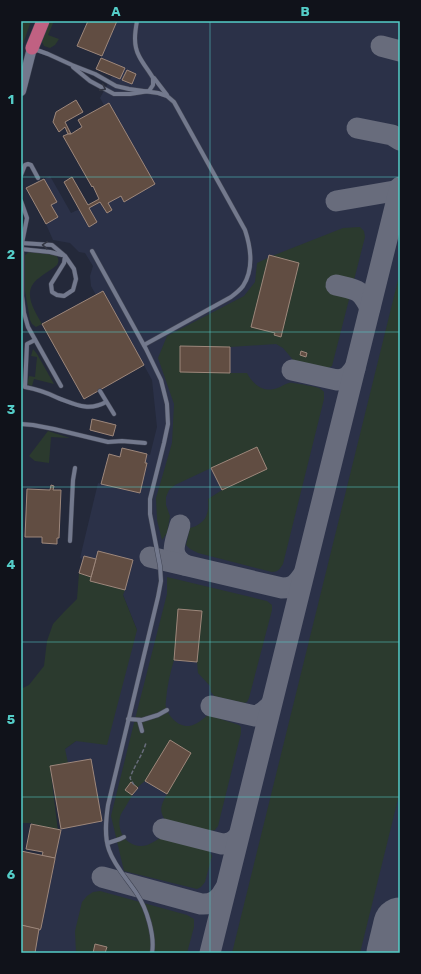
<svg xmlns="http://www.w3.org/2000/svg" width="421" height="974" font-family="Rubik,sans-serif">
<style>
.built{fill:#2b3148}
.green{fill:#2b3a2e}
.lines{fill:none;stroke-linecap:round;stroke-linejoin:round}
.taxiway{stroke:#686c7c;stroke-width:21}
.runway{stroke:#686c7c;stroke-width:53}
.building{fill:#614d42;stroke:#9d877b}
.service-casing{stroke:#414554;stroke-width:5}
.tertiary-casing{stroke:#414554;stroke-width:11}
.trunk-casing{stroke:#414554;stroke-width:14}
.path{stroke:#686c7b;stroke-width:1.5;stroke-dasharray:4 2;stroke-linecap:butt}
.service{stroke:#73798d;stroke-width:4}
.tertiary{stroke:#73798d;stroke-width:10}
.trunk{stroke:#c06182;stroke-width:13}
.oneway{stroke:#333642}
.grid{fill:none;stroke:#54cdc8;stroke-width:1;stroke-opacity:0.55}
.neatline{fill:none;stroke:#54cdc8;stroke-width:1.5}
.grid-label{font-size:13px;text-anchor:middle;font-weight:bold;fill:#54cdc8}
</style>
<rect width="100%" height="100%" fill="#24293a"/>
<polygon class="built" points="117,21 400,21 400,953 34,953 61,829 65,749 76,741 137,630 123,595 90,581 91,577 79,573 83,559 80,558 98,483 101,484 109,454 119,457 122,448 150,455 157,427 152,380 103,291 96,295 91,286 90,276 93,266 85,253 79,252 70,243 53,240 46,224 44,179 50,176 71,213 101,199 104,105 100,98 112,76 96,69"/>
<g class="green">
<polygon points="21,21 31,21 21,50"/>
<polygon points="46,21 54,21 48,35 59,39 55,45 50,48 44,46 41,40"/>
<path d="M360,227L364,231L365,237L332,366L327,369L294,361L283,348L276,344L230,347V373H247C252,383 262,392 274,389C280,388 284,384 289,383C292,382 315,387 319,388C321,389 323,391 324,392V399L283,564C280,569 278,572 272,572L198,553L190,549L186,545L190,528C193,527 197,526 199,524C208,519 209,508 208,499L222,490L211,468L175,485L169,490L166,497V505L170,516L167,533L162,540L157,520L156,498L172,443L174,404L158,358L167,336L244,296L255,282L257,263L272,256L343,228Z"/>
<path d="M29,252L56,255C59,259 59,261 57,265C51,270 45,273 39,278C21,291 34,310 42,324L36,327L32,324L30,320L25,291V255Z"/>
<polygon points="400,272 400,791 360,953 232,953"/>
<polygon points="33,349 37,354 54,384 34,379 32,386 27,384 29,376 35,377 37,357 31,356"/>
<polygon points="48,431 70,438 51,437 49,463 35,461 29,456"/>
<polygon points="79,573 91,577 90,581 125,590 123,595 137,630 107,745 76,741 65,749 68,763 50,766 58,831 30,823 21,823 21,689 29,685 44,666 47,641 53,624 64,612 77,599"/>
<path d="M167,577L267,601L272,605V610L249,698L247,702L244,703L214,696L211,692L210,686L198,673L197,662L174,660C170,673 167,687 166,700C166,703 165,705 166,707C168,716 178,727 189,726C196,725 203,719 208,715L239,725L241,727V733L218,826L215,830L210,831L165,820C158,809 162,804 167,794L145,781C136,787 132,796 126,806C124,809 121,813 120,817C117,831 125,845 140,846C147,847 155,841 160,838L209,851L212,856L205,882L201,887L197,889L124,871L111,816L132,731L167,594Z"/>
<polygon points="100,891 187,915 194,919 194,927 187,953 76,953 75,931 82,902 87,896 93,892"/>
</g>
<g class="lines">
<g class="taxiway">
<polyline points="381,46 400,51"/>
<polyline points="357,128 392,135 400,140"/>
<polyline points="336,201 400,190"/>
<path d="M336,285C356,290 360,288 370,308"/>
<path d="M292,370L337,380C347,379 349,376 355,368"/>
<path d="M180,525C176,541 167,555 185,565"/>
<path d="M150,557L282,588C293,588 296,585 303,575"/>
<path d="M211,706L255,716C263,714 266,710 271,705"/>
<path d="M163,829L222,844C229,844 233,842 238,837"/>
<path d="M102,877L201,904C213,905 220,899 225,889"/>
<polyline points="210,953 400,187"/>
</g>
<polyline class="runway" points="393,953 400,924"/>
</g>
<g class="building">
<polygon points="88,21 117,21 102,56 77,46"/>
<polygon points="101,58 125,68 120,79 96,69"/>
<polygon points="127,70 136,74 132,84 122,80"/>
<polygon points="76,100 83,112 65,122 71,134 68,134 65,127 59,132 53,122 56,112"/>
<polygon points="109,103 155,184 124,202 121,196 108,203 112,210 107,213 100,202 89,208 97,222 89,227 64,182 72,177 88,205 99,199 93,186 92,187 63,136 68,134 71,134 82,127 78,120"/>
<polygon points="44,179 57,202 51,205 58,217 46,224 26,188"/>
<polygon points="269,255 299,263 281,337 274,335 275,333 251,327"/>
<polygon points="103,291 144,365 84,399 42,324"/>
<polygon points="180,346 230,347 230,373 180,372"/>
<polygon points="301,351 307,353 306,357 300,355"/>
<polygon points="92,419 116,425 113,436 90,430"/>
<polygon points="257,447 267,469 222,490 211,468"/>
<polygon points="122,448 147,454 145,463 147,463 140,493 101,484 109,454 120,457"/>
<polygon points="51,485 54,486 53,490 61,490 59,538 57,538 57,544 42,543 42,537 25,537 27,489 50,490"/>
<polygon points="98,551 133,560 125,590 90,581"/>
<polygon points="84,556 96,559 91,577 79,573"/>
<polygon points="178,609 202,611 197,662 174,660"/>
<polygon points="170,740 191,753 167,794 145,781"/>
<polygon points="91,759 102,821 61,829 50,766"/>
<polygon points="131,782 138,788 132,795 125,790"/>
<polygon points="31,824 61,830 55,858 42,856 43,852 26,849"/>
<polygon points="21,851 55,858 55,859 41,928 40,930 21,925"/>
<polygon points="21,925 39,929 35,953 21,953"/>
<polygon points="95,944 107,947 105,953 93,953"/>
</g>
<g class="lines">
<g class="service-casing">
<g id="service">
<path d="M34,49L48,54L72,65L95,74L116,86L129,89L158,93L167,96L174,102L245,230C251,248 254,269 243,286C240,290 235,294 231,297L144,345"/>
<path d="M73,67L90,81L114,94H130L149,91L153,85V78C149,71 143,64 139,56C133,45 135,32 137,21"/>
<polyline points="154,78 167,95"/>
<polyline points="21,175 25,165 28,164 31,165 38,178"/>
<polyline points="21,201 27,218 22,243 22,296 24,313 28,327 61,386"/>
<polyline points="21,243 52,245 65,256 74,269 76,279 73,290 64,296 57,295 52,292 51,284 64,263 65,256"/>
<polyline points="21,249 50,252 62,255"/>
<path d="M92,251L146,349L161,380L167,404L168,424L164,443L150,499V514L160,566L161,581L158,597L108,805C106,819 104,836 109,850C115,867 128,880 137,894C147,909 155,936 152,953"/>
<path d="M35,340L27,344L25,387C36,389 48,393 58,398C75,404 88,412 106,402"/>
<polyline points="100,391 114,414"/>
<polyline points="21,424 33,425 54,429 108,442 122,441 145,443"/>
<polyline points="70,541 73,480 75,468"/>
<polyline points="128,719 142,720 158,715 167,710"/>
<polyline points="139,720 142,731"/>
<polyline points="108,843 120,839 124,837"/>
</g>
</g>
<g class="tertiary-casing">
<polyline id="tertiary" points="21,91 32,48"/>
</g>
<g class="trunk-casing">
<polyline id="trunk" points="32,48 43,21"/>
</g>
<path class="path" d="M134,785L130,778C134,766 142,756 146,743"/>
<use href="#service" class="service"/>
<use href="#tertiary" class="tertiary"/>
<use href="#trunk" class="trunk"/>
</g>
<defs><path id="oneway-chevron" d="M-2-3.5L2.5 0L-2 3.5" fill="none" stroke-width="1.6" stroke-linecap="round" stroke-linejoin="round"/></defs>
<g class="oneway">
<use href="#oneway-chevron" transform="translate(103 88) rotate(28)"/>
<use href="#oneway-chevron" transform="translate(45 245) rotate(-176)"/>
</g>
<path class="grid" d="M210,21V953M21,177H400M21,332H400M21,487H400M21,642H400M21,797H400"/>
<rect width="421" height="974" fill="none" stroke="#10121a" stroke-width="44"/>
<rect x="22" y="22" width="377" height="930" class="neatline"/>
<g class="grid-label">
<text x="116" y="16">A</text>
<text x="305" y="16">B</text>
<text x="11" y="104">1</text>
<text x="11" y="259">2</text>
<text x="11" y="414">3</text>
<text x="11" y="569">4</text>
<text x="11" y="724">5</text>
<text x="11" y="879">6</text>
</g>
</svg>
